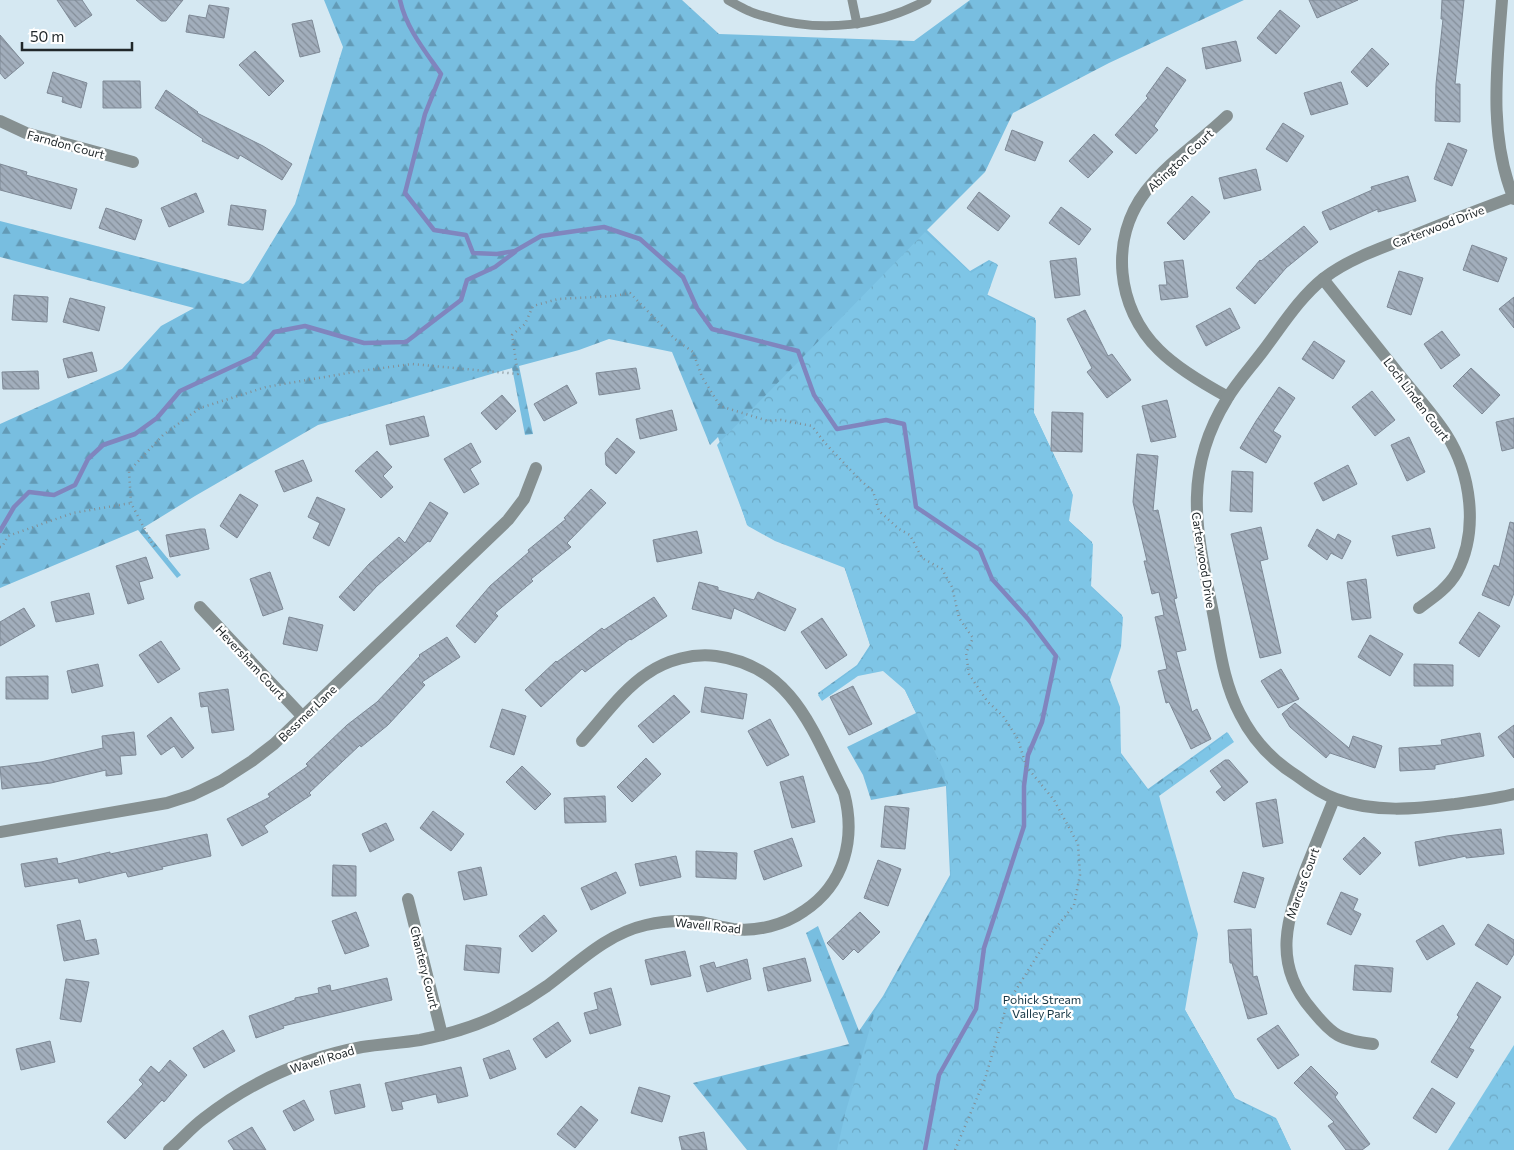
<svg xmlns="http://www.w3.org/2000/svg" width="1514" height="1150" font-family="Commissioner,sans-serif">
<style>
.forest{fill:url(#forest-firs)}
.park{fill:url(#park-crowns)}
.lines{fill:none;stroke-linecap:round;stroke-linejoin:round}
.stream{stroke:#8085be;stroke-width:4.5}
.building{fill:url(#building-back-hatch);stroke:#7e8996}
.path{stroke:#828f96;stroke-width:2.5;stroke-dasharray:1 4;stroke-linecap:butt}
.lane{stroke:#869091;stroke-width:9}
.street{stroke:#869091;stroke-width:12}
.labels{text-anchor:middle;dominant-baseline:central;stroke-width:4.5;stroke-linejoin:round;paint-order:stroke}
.street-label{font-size:12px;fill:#20272a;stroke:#fff}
.park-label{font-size:12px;fill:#143543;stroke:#fff}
</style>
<defs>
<pattern id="forest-firs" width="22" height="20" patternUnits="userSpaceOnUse" patternTransform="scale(1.25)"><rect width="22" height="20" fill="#78bee0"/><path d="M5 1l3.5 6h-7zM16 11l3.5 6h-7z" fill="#629ab6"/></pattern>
<pattern id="park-crowns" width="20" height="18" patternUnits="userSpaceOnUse" patternTransform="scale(1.25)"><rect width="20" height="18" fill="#7ec5e6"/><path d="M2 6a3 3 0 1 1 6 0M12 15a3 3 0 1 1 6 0" fill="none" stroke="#6da9c5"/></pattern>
<pattern id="building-back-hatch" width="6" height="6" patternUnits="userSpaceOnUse" patternTransform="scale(1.25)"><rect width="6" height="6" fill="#a2aebc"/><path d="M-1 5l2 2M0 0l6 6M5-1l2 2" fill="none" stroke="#848e99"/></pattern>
</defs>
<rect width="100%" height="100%" fill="#d5e8f2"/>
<polygon class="forest" points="324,0 682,0 719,34 914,41 970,0 1244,0 1109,63 1013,113 985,172 927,230 970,271 989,260 997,264 986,294 1035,318 1033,411 1072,493 1068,520 1092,542 1090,585 1122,615 1120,645 1109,679 1121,753 1148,789 1227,732 1233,741 1159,795 1184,1008 1235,1098 1276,1118 1291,1150 747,1150 693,1083 849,1044 806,933 818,926 859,1031 883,996 950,875 946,786 871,800 863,775 847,747 916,713 904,688 882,669 857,674 821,699 818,693 857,665 870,645 844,566 774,539 747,525 718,437 710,445 672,352 609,339 579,350 519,366 533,434 525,435 512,368 318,425 195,496 143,528 181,575 177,578 138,530 0,588 0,424 122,369 161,326 194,308 0,257 0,221 240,283 243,284 249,280 295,204 343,47"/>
<g class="park">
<polygon points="925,232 971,273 990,261 998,265 987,296 1036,320 1034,413 1073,495 1069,521 1093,544 1091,587 1123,617 1121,647 1110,680 1120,707 1121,755 1149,791 1228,733 1234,742 1159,796 1198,934 1185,1010 1236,1100 1277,1120 1291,1150 837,1150 845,1114 875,1011 884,998 951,877 947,788 944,771 905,690 883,671 858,676 822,701 818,695 858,666 871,647 845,568 775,541 748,526 717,445"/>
<polygon points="1514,1045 1514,1150 1448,1150"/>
</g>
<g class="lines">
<g class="stream">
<path d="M400,0C406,28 425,51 441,74L425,114L405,193L434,230L466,235L473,253L497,254L515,251L541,236L604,227L640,239L683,277L697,308L712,329L798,351L814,395L837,429L886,420L904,424L916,507L980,550L992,579L1028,619L1056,656L1042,722L1028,755L1024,786V826L984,948L976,1009L939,1075L925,1150"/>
<polyline points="0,531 14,507 29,492 54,495 75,485 88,459 103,445 135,434 157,418 180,391 253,357 274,332 305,326 364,343 406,342 461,300 467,280 495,267 515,252"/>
</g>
</g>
<g class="building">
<polygon points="57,0 82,0 92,15 75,27"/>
<polygon points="136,0 183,0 166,21 161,21"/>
<polygon points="1309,0 1358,0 1317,18"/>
<polygon points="1442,0 1464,0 1455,84 1460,84 1460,122 1435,121 1436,84 1443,19 1441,19"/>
<polygon points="209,5 229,8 224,38 186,32 189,15 206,18"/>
<polygon points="1280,10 1300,26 1276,54 1257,38"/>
<polygon points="312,20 320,52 300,57 292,24"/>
<polygon points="0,35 24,63 5,79 0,73"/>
<polygon points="1236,41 1241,61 1206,69 1202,48"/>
<polygon points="1372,48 1389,64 1367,87 1351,72"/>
<polygon points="255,51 284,81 269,96 239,65"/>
<polygon points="1167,67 1186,80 1154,126 1158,130 1136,154 1115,135 1148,98 1146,96"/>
<polygon points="53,72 87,83 81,108 62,102 63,97 47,93"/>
<polygon points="103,81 140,81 141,108 103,108"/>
<polygon points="1341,82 1348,104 1311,115 1304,93"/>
<polygon points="166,90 198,112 197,113 263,146 292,164 282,180 240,155 238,159 202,141 203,139 155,108"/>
<polygon points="1283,123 1304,136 1287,162 1266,149"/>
<polygon points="1012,130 1043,142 1035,161 1005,150"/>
<polygon points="1094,134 1113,152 1088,178 1069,161"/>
<polygon points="1448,143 1467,150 1452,186 1434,179"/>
<polygon points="0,164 27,172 26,175 77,189 71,209 0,190"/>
<polygon points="1256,169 1261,190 1224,199 1219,178"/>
<polygon points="1408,176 1416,201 1378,212 1378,209 1330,230 1322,212 1372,190 1371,187"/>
<polygon points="979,192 1010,216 998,231 967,208"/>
<polygon points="196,193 204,212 169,227 161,208"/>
<polygon points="1192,196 1210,212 1184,240 1167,223"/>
<polygon points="231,205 266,210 263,230 228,225"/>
<polygon points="1061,207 1091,229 1079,245 1049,223"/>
<polygon points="106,208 142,220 135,240 99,228"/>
<polygon points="1304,226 1318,242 1286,268 1255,304 1236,288 1260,260 1261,261"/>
<polygon points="1472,245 1507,258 1498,282 1463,270"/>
<polygon points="1076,258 1080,295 1055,298 1050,261"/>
<polygon points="1183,260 1188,297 1161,300 1159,285 1167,285 1164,262"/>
<polygon points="1399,271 1423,278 1411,315 1387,307"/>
<polygon points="14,295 48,297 47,322 12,320"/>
<polygon points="1514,297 1514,328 1499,309"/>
<polygon points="70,298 105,307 99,331 63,322"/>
<polygon points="1230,308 1240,328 1206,346 1196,326"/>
<polygon points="1085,310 1108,356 1112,354 1131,380 1107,398 1087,372 1092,368 1067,319"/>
<polygon points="1442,331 1460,355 1441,369 1424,344"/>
<polygon points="1314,341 1345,361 1333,379 1302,359"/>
<polygon points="92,352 97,371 68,378 63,359"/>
<polygon points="636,368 640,389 599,395 596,373"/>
<polygon points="1471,368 1500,395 1482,414 1453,386"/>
<polygon points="38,371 39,389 3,389 2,372"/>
<polygon points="567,385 577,403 544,421 534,404"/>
<polygon points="1279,387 1295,398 1273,431 1281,436 1266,463 1240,448 1256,421"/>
<polygon points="1372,391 1395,420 1375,436 1352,407"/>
<polygon points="502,395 516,411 496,430 481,413"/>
<polygon points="1167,400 1176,437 1151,442 1142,406"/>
<polygon points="672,410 677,430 640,439 636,419"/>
<polygon points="1052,412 1083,413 1082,452 1051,451"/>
<polygon points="424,416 429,436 390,445 386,425"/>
<polygon points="1514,418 1514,448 1502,451 1496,422"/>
<polygon points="1409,437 1425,472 1407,481 1391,445"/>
<polygon points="617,438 635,452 616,474 606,465 605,453"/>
<polygon points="471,443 481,462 470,469 479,484 464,493 444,459"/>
<polygon points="377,451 392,467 383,476 393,487 381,498 355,471"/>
<polygon points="1137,454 1158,456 1153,511 1158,510 1177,598 1174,599 1186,650 1176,652 1192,712 1197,709 1211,739 1191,749 1169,702 1166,703 1158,671 1167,669 1155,617 1164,615 1159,592 1152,594 1144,561 1147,561 1133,502"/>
<polygon points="303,460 312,481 284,492 275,471"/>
<polygon points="1348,465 1357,484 1323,501 1314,483"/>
<polygon points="1232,471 1253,472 1252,512 1230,511"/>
<polygon points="591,489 606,503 567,543 571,547 531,579 533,581 495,613 498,616 475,643 456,626 490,586 529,552 528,550 566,519 564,518"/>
<polygon points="240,494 258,505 237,538 220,526"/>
<polygon points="317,497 345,509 329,546 313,538 320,523 308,517"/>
<polygon points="430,502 448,513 430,542 428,541 377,586 354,611 339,597 369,564 399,537 405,543"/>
<polygon points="1510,522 1514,523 1514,593 1509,606 1482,595 1494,565 1499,567"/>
<polygon points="1261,527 1268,559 1260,561 1281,653 1260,658 1231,534"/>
<polygon points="1430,528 1435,548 1397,556 1392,536"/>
<polygon points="200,529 205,529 209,549 170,557 166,535"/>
<polygon points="1317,529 1335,540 1338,534 1351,541 1342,559 1331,553 1327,560 1308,546"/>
<polygon points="697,531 702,553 657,562 653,540"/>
<polygon points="146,557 153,578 139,582 144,599 128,604 116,566"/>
<polygon points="270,572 283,609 263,616 250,579"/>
<polygon points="1366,579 1371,618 1352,620 1347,582"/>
<polygon points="699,582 718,587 718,590 754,600 758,592 796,609 785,631 734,608 731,619 692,609"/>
<polygon points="89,593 94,614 56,622 51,602"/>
<polygon points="654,597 667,616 631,640 630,639 585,672 582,669 541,707 525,690 556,661 557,662 602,628 604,630"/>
<polygon points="24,608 35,626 0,646 0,622"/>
<polygon points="1479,612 1500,626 1479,657 1459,643"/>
<polygon points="289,617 323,625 317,651 283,644"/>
<polygon points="822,618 847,655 826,669 801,632"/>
<polygon points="1370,635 1403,654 1390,676 1358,657"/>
<polygon points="447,637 460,657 422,682 425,685 388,725 361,747 360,745 309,793 311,795 264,826 268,832 242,846 227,819 270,797 268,794 308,766 306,764 347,725 377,702 420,656 419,655"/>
<polygon points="161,641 180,669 158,683 139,655"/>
<polygon points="98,664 103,686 72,693 67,671"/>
<polygon points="1414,664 1453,665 1453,686 1414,686"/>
<polygon points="1281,669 1299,699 1278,708 1261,681"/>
<polygon points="48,676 48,699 6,699 6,677"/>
<polygon points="853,686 872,724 849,735 830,697"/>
<polygon points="705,687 747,694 743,719 701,712"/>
<polygon points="228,689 234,730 212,733 208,706 201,707 199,693"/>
<polygon points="674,695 690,712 653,743 638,726"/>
<polygon points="1295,703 1349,748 1353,736 1382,746 1375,768 1330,753 1326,758 1290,727 1282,714"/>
<polygon points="502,709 526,716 514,755 490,747"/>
<polygon points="171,717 194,748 182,758 174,746 161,755 147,736"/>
<polygon points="770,719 789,755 767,766 748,731"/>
<polygon points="1514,725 1514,758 1498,737"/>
<polygon points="134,732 136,755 120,756 122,774 106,776 106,770 51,783 2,789 0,767 41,762 103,748 102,736"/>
<polygon points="1480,733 1484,756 1435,765 1435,769 1400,771 1399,748 1442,745 1441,740"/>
<polygon points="646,758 661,774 632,802 617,787"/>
<polygon points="1225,760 1229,760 1248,782 1224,801 1216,792 1222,787 1210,771"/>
<polygon points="522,766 551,794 535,810 506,782"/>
<polygon points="803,776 815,822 792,828 780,782"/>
<polygon points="605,796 606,822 565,823 564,798"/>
<polygon points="1276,799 1283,843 1263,847 1256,803"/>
<polygon points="885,806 909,808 905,849 881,847"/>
<polygon points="433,811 464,834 451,851 420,828"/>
<polygon points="386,823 394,840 370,852 362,834"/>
<polygon points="1501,829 1504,854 1466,858 1466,856 1419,866 1415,842 1447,836"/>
<polygon points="207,834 211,856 162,867 163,869 128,877 126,872 79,883 78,878 25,887 21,864 57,858 58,864 110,852 110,854"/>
<polygon points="1364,837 1381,853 1360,875 1343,859"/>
<polygon points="792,838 802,866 764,880 754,851"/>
<polygon points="696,851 737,853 736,879 696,877"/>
<polygon points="676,856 681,877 640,886 635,864"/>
<polygon points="878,860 901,869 888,906 864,898"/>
<polygon points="333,865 356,866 356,896 332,896"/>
<polygon points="481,867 487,895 464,900 458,872"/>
<polygon points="616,872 626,893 591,910 581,888"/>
<polygon points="1243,872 1264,878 1255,908 1234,902"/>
<polygon points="1341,892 1358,899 1353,910 1361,914 1351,935 1327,924"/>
<polygon points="356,912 369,946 345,954 332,921"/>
<polygon points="860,912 880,932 858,953 854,949 843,960 827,943"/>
<polygon points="544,915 557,931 532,952 519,936"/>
<polygon points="80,920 85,941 96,939 99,954 64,961 57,925"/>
<polygon points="1488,924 1514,940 1514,954 1507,965 1475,945"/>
<polygon points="1443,925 1455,944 1427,960 1416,941"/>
<polygon points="1251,929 1253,977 1257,976 1267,1014 1248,1019 1232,963 1230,963 1228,930"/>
<polygon points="466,945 501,948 499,973 464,970"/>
<polygon points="685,951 691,976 651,985 645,960"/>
<polygon points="805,958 811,981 768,991 763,968"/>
<polygon points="747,959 751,979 707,992 700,966 714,962 716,968"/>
<polygon points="1355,965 1393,968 1391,992 1353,990"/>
<polygon points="387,978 392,1000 283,1026 284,1028 256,1038 249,1016 295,1000 295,998 319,993 318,988 330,985 331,991"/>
<polygon points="66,979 89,982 81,1022 60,1019"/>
<polygon points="1477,982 1501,997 1469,1048 1474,1050 1457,1078 1431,1062 1459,1017 1457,1015"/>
<polygon points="611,988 621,1025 590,1034 584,1013 598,1009 594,993"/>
<polygon points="558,1022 571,1041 546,1058 533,1039"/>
<polygon points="1278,1025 1299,1055 1278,1069 1257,1039"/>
<polygon points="223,1030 235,1051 204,1068 193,1048"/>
<polygon points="50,1041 55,1062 21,1070 16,1049"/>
<polygon points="509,1050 516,1069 490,1079 483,1059"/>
<polygon points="170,1060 187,1075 164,1102 162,1100 125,1139 107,1122 143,1084 139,1080 151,1066 159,1073"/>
<polygon points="1311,1066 1338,1093 1335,1097 1370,1144 1362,1150 1346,1150 1328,1126 1334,1122 1294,1083"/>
<polygon points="461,1067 468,1096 438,1103 436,1094 401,1102 403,1109 392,1111 385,1083"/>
<polygon points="360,1084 365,1107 335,1114 330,1091"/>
<polygon points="639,1087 670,1096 662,1122 631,1113"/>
<polygon points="1432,1088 1455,1103 1436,1133 1413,1118"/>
<polygon points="304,1100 314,1120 294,1131 283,1111"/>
<polygon points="581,1106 598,1120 575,1148 557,1134"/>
<polygon points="252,1127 266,1150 234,1150 228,1141"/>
<polygon points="704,1132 707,1150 682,1150 679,1137"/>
</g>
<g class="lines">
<g class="path">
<polyline points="0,547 2,547 8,536 73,513 131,503"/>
<polyline points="154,547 131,503 129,471 163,435 200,408 266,387 360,371 412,364 518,374 512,335 525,324 533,306 558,299 614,296 630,293 675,339 693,352 702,377 720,406 768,421 781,420 812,426 825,443 860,480 873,491 879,511 899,529 910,535 922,558 942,569 952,587 959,618 973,638 966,653 969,674 987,701 1003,716 1018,739 1026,766 1054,800 1078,844 1080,875 1074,905 1051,934 1007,1004 985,1079 955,1150"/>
</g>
<g class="lane">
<path d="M728,0C735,4 742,8 749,11C755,14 764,16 771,18C823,33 879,26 927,0"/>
<polyline points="852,0 857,24"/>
</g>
<g class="street">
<path d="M1502,0C1497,66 1488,136 1514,199"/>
<path d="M1227,116C1201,141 1168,162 1146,191C1109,239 1116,308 1159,350C1178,369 1204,384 1228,397"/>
<polyline points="0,121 26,133 133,162"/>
<path d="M1513,197C1478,210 1444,223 1410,237C1381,248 1349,259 1324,278C1299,298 1282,326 1263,351C1251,367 1237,382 1227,399C1180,475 1198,536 1214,618C1220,650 1224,684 1240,714C1253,740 1273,761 1297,776C1309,785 1322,794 1336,799C1375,813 1415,809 1455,804C1475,801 1495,799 1514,794"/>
<path d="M1323,279C1347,309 1370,338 1394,368C1411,390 1431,411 1446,434C1471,473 1479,530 1457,572C1448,588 1433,598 1419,608"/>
<polyline points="200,607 303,717"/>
<path d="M1334,799C1325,821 1316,844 1307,866C1287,918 1271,963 1312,1010C1333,1036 1340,1040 1373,1044"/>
<polyline points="0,832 167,803 192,795 221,781 252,761 274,744 508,520 524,499 536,468"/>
<polyline points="408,899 442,1035"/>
<path d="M169,1150C181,1140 191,1128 203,1119C250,1082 304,1058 362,1047C381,1044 401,1043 420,1040C445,1035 470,1028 492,1018C511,1009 530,998 547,986C578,963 606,934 646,925C663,921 682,920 700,922C711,924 722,927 733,929C757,932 784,925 804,911C845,884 856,838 844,793C813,732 793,666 716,656C693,653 667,660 648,673C623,689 602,719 582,741"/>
</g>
</g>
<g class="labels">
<g class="street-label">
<text transform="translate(66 144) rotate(15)">Farndon Court</text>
<text transform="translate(1180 160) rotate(-43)">Abington Court</text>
<text transform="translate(1438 226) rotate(-21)">Carterwood Drive</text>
<text transform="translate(1417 399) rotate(53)">Loch Linden Court</text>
<text transform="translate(1204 560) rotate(81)">Carterwood Drive</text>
<text transform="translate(251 662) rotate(47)">Heversham Court</text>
<text transform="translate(307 713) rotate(-44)">Bessmer Lane</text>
<text transform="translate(1302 883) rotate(-70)">Marcus Court</text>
<text transform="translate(708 925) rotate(6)">Wavell Road</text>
<text transform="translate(425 967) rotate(76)">Chantery Court</text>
<text transform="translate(322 1059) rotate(-17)">Wavell Road</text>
</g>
<g class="park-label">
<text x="1042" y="999">Pohick Stream<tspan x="1042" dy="14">Valley Park</tspan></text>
</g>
</g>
<path d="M22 42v8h110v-8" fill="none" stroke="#20272a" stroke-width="2.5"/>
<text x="30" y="42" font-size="15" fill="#20272a" stroke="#ffffff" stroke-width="4" paint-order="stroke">50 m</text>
</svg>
